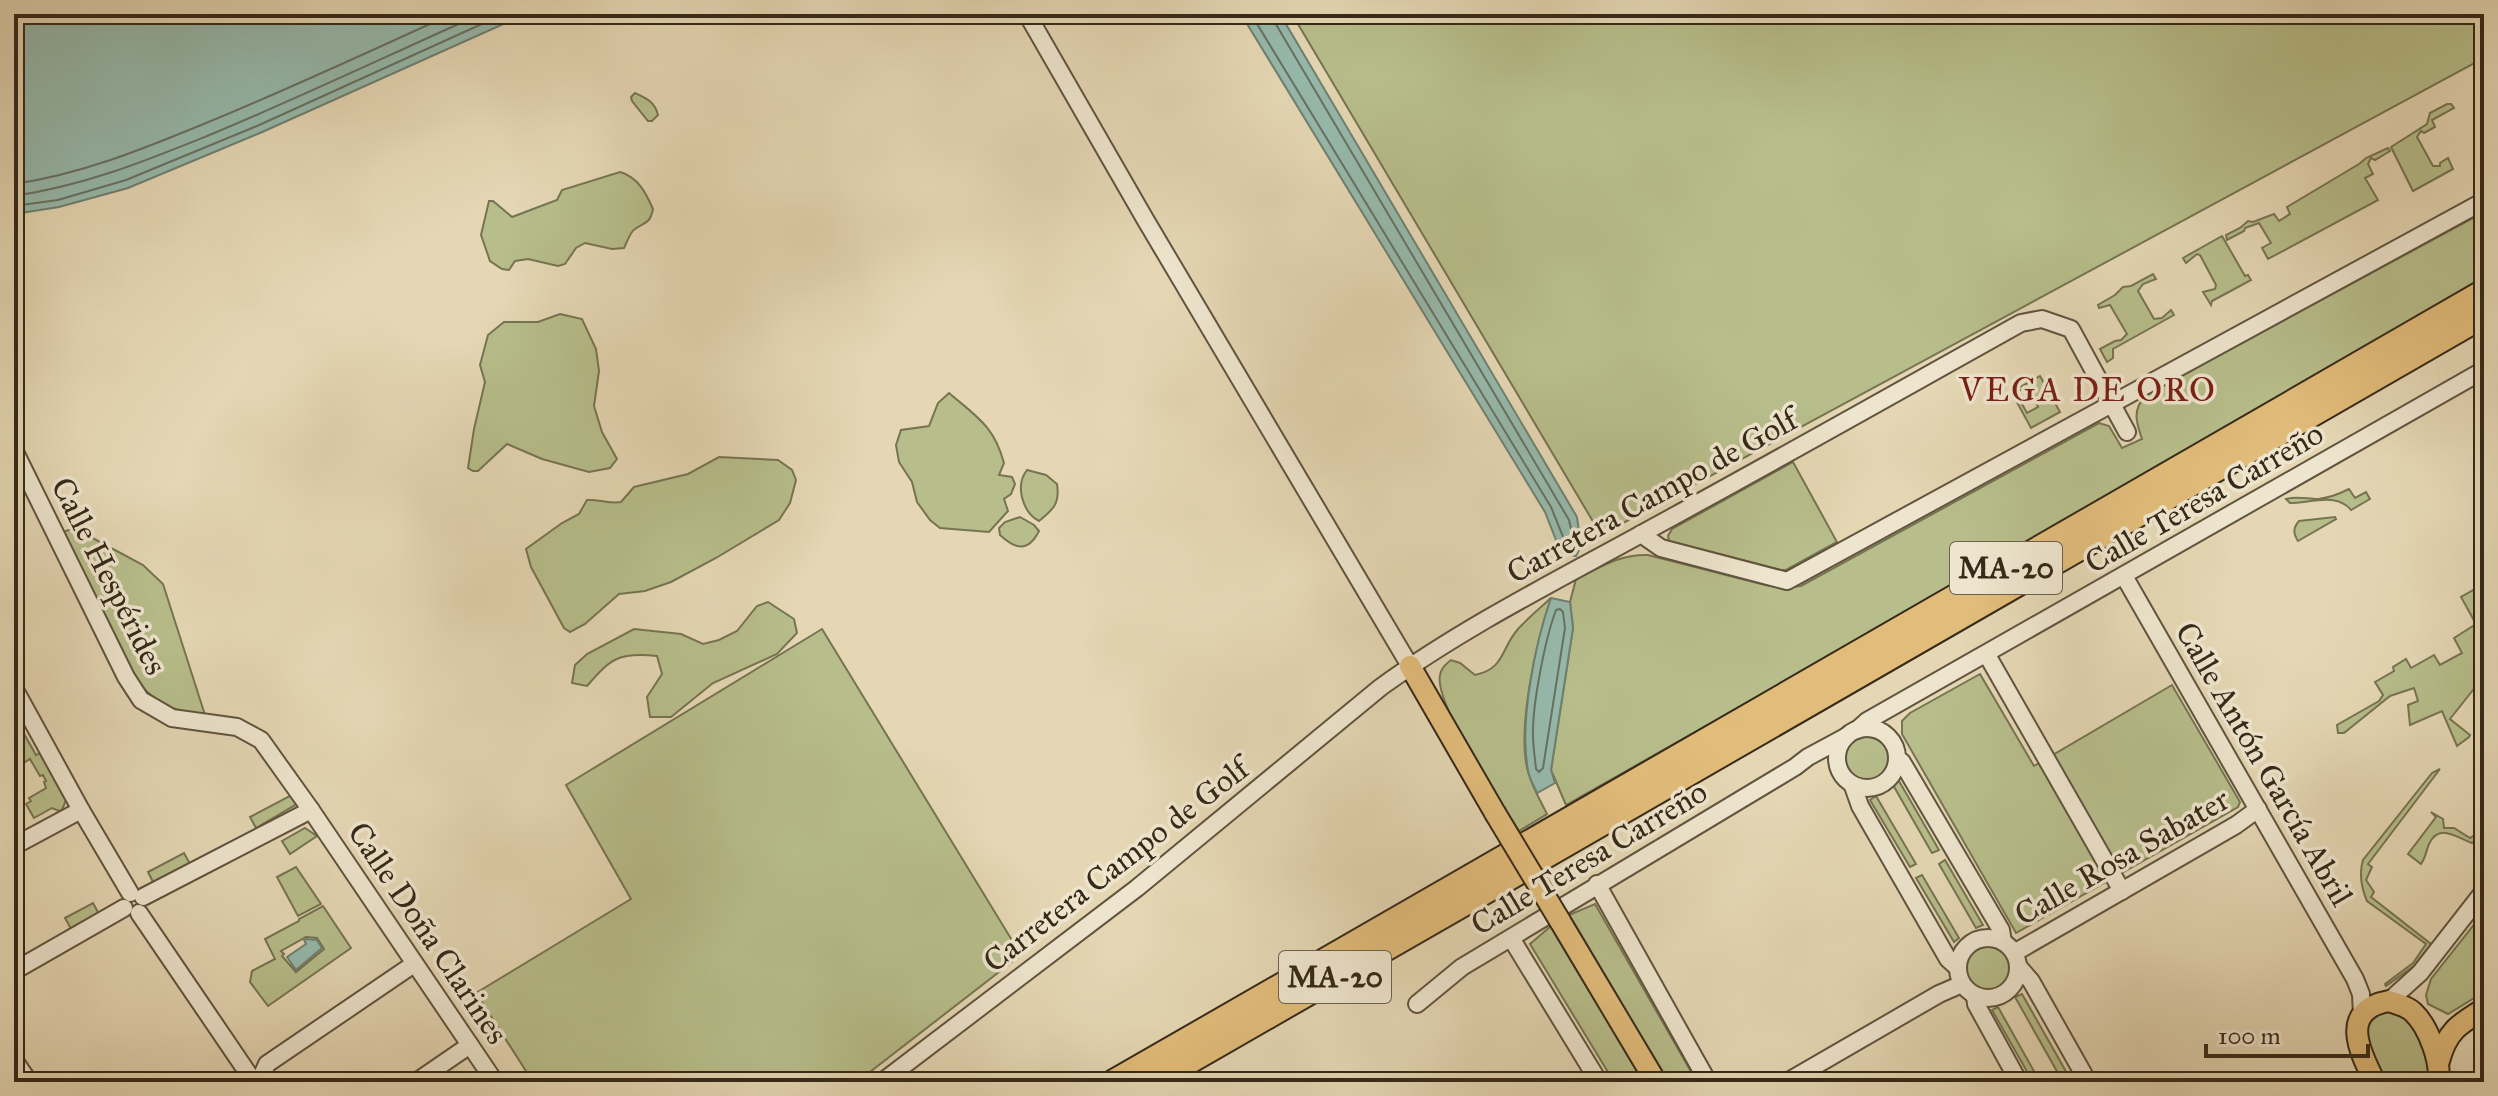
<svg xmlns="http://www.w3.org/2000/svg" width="2498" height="1096" font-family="'IM FELL Great Primer',serif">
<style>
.green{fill:#b7be8b;stroke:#767452;stroke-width:2;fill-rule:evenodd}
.water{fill:#96baad;stroke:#6f8071;stroke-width:2}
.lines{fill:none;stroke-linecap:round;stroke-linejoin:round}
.shore{stroke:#667262;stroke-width:2}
.minor-casing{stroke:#61543f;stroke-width:20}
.major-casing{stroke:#352918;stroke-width:24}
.highway-casing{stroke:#352918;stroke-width:28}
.minor{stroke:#eee5ce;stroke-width:16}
.major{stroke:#e2bc7a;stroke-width:20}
.highway{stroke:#e2bc7a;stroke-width:24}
.major-bridge-casing{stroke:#352918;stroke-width:24;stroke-linecap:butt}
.major-bridge{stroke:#e2bc7a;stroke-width:20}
.labels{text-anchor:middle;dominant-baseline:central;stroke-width:7;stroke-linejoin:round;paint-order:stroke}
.shield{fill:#eee5ce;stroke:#6c614f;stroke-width:2}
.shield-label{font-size:30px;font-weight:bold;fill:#352918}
.street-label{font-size:32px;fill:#352918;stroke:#eee5ce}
.neighbourhood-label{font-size:34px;letter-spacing:2px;fill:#7a1f14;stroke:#eee5ce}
</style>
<rect width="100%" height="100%" fill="#e5d7b4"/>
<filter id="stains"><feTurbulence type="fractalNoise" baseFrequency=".0025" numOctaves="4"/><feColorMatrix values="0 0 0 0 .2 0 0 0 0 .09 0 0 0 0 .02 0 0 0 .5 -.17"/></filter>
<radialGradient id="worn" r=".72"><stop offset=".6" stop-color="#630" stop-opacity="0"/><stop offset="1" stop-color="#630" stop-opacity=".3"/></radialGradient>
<g class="green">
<polygon points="1292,14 2484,14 2484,58 1601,535"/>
<path d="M635,93C646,98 655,102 658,115L652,121H648L632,101L631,97Z"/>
<polygon points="2447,104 2451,104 2454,108 2432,120 2435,127 2424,133 2421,131 2417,137 2433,166 2440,166 2440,163 2448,158 2453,169 2413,191 2391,147 2427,124 2430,113"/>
<polygon points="2388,148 2390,151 2375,160 2371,158 2368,164 2373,174 2365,178 2378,200 2268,259 2262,248 2271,243 2259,223 2245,228 2244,231 2227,240 2226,235 2240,228 2248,221 2253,222 2274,214 2279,221 2290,214 2287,207 2359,164 2366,158"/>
<path d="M620,172C638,177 646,193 653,209C650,224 645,222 635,229C630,232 627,242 624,248L612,249L585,243L576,248L565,264L558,266L528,259L515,261L509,270L502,269L490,261L481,235L489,201H493L512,217L557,200L562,190Z"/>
<path d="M2484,212V280L1982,569L1978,567L1974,569L1973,575L1566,805L1551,770L1573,628L1570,602L1576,579C1601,567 1619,554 1648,555L1765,585L1783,588L1801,586L2099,423L2109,426L2122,448L2142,439C2136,422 2132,410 2146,395Z"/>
<polygon points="2222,236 2245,276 2248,275 2251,280 2212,301 2211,305 2203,292 2215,289 2216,285 2200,255 2197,254 2186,263 2183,258"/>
<polygon points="2153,274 2156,279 2143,284 2138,291 2154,319 2162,318 2171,310 2174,315 2113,349 2113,358 2107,362 2100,349 2115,341 2121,340 2127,334 2110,305 2099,308 2098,305 2115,295 2123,287 2131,286"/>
<polygon points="560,314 582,319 596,349 599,371 594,406 602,432 617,459 610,468 589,472 542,459 507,444 478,471 473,471 468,468 474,429 485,382 480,365 488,335 504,322 538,322"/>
<polygon points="2040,376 2060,412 2031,428 2013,395 2017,395 2027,413 2038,407 2028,387 2019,391 2015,390"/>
<path d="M949,393C977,417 994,426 1004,463L999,475L1012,477L1015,484L1011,494L1004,499L1008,511L989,532L940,528L930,520L917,502L912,482L899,462L896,445L901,430L929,426L938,403Z"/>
<path d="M719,457L778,460L792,470L796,480L790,503L779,520L716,558L671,582L645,591L619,594L585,624L570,632L564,628L531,567L526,549L562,523L579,514L587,500C599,499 609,504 621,502L634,487L688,474Z"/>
<polygon points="1793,462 1837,542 1786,570 1781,570 1669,541 1668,536 1672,529"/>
<path d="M1027,470L1046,475L1057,484C1060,503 1054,509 1039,521C1022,512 1015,485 1027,470Z"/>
<path d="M2349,489L2355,498L2366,492L2370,499L2351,510C2337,492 2310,503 2290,503L2286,499C2297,496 2307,499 2318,499C2330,498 2339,494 2349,489Z"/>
<path d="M1020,517L1034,525L1039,531C1028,553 1015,549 1000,535L999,528L1005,522Z"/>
<path d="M2335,517L2336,519L2298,541C2293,533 2293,528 2299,521Z"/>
<path d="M74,528L143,565L163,584L205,715C175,711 161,707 139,684L63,532Z"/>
<polygon points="2484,584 2484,676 2450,719 2470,735 2469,737 2457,746 2442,711 2410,725 2408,705 2418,701 2414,688 2390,696 2344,733 2338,733 2337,725 2379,701 2383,695 2375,682 2394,671 2393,667 2406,659 2411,668 2434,655 2440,665 2462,653 2454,638 2476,624 2461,597"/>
<path d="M1551,598C1537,639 1515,733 1529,775C1533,788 1541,802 1547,814L1519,831C1501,802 1434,704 1440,675C1441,668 1446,664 1451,660L1460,663L1475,675C1505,669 1501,648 1518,629C1528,618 1540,608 1551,598Z"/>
<path d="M768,602L794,619L797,633L777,654L713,683L671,717H650L647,697L662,674L657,656C619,652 611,658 587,686L572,683L575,665L587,654L634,629L681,634L703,644L719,640L737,631L757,606Z"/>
<polygon points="822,629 1021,955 857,1082 533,1082 476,993 631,899 566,785"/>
<polygon points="1980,674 2034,766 2172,685 2240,802 2238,807 2016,933 1902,734 1902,721 1910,713"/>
<polygon points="14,716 36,755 41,752 67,797 62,810 59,811 52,808 34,818 26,804 31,801 29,798 46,788 44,782 46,781 43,775 40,776 30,759 25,762 22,760 17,762 19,766 14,768"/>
<circle cx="1867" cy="759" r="22"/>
<path d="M2440,769L2368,864L2372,867L2366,880L2374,892L2371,897L2431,944L2414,966L2386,986L2385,984L2413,963L2426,944L2367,901C2361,887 2359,874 2363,860L2432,773Z"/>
<polygon points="1899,781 1939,850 1932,853 1893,785"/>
<polygon points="290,791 296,801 295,805 256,828 250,817 290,796"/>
<polygon points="1876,796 1916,864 1910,867 1870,800"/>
<path d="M2431,812L2443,819L2444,828H2454L2470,838L2476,834L2482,838L2472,843C2457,838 2439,822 2429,844C2426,851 2426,857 2421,864L2408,854L2436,817Z"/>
<polygon points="305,828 317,836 290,854 282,841"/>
<polygon points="184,853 190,864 154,884 148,872"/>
<polygon points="1945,860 1983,925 1976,928 1939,864"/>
<polygon points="296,867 321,904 298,916 277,877"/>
<polygon points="1922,875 1959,938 1954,942 1916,878"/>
<polygon points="93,903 99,914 71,929 65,918"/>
<polygon points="1595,904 1697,1082 1665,1082 1569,915"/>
<path d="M323,906L351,948L268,1006L250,982L252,971L275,959L265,939L299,921V919ZM306,937L317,938L324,949L296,972L282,956L284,954L281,951Z"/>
<polygon points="2484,912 2484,992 2448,1014 2428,1004 2426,995 2431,979"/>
<polygon points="1551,926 1646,1082 1614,1082 1530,944"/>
<circle cx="1988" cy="969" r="22"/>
<polygon points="2022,994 2072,1082 2063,1082 2015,997"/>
<polygon points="1998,1007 2040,1082 2033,1082 1992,1010"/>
<path d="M2391,1011C2417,1019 2432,1057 2432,1082H2386L2367,1045V1026L2379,1013Z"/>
</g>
<g class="water">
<polygon points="14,14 505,14 508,22 260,133 128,188 59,207 14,214"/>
<polygon points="1241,14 1280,14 1577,517 1581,546 1576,556 1561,553 1545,512"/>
<path d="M1551,598L1570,602L1573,628L1551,770L1555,783L1537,793C1534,786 1529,778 1528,770C1519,722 1535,644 1551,598Z"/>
<polygon points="306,939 317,940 322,948 296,970 287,957 306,944 304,940"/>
</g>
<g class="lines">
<g class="shore">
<polyline points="1251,14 1551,507 1566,544 1571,545 1573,538 1569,520 1274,21 1273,14"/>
<path d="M14,184C82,174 143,149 206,123C289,89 370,51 452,14"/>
<path d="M14,196C87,185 145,161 212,134C303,96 391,54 481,14"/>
<polyline points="14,206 58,200 126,180 257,126 495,18 498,14"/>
<path d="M1560,609L1563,612L1565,628L1543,768L1539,772L1536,769C1535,758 1533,747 1533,736C1532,706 1545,639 1556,610Z"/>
</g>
<g class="minor-casing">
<g id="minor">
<polyline points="1027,14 1145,219 1410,666"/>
<polyline points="14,450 126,677 141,700 172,718 237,727 261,740 311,810 495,1082"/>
<polyline points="1641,534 1661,548 1787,581 2484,201"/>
<polyline points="2124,576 2355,979 2361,994 2362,1015"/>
<polyline points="1987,655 2122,891"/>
<polyline points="14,688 81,810 130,893"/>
<circle cx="1867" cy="758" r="30"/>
<polyline points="1857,730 1867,721 2484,370"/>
<polyline points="1897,758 1902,762 2001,930 2003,942"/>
<polyline points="1853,786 1860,806 1948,959 1958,968"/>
<polyline points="14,846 81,810"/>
<polyline points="1597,884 1708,1082"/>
<polyline points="143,897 311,810"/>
<polyline points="139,913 254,1082"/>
<polyline points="1511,938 1599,1082"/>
<circle cx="1988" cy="968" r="30"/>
<polyline points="2014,953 2236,825 2258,809"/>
<polyline points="2018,966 2031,981 2088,1082"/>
<polyline points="14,971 124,908"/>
<polyline points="1975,995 1976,1004 2019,1082"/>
<polyline points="2389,1001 2420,973 2484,891"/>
<polyline points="1417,1004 1462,967 1795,767 1808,757 1847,736"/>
<polyline points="14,1060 29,1082"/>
<polyline points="259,1082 267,1064 414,964"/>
<polyline points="416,1082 470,1045"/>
<path d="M882,1082L1137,888L1381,687C1467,625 1562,578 1654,527C1777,460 1899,391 2021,323L2042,319L2071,329L2127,432"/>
<polyline points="1787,1082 1939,994 1962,984"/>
</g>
</g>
<g class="major-casing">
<g id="major">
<polyline points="1410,666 1495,813"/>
<polyline points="1560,921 1656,1082"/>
<path d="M2439,1061C2447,1031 2459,1024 2484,1009"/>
<path d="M2375,1082C2359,1051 2339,1010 2389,1001C2397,1004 2407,1006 2413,1012C2428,1026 2442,1062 2438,1082"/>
</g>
</g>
<g class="highway-casing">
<g id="highway">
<polyline points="1527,844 2484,292"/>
<polyline points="1538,860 2484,315"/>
<polyline points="1114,1082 1507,856"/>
<polyline points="1153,1082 1517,873"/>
</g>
</g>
<use href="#minor" class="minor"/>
<use href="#major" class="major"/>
<use href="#highway" class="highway"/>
<g class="major-bridge-casing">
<polyline id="major-bridge" points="1495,813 1560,921"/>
</g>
<use href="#major-bridge" class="major-bridge"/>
</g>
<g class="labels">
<g class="shield">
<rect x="1950" y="542" width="112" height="52" rx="6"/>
<rect x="1279" y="951" width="112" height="52" rx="6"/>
</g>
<g class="shield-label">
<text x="2006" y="568">MA-20</text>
<text x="1335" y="977">MA-20</text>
</g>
<g class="street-label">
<text transform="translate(1652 496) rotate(-29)">Carretera Campo de Golf</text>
<text transform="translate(2204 498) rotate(-30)">Calle Teresa Carreño</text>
<text transform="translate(109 576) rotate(63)">Calle Hespérides</text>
<text transform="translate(2264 764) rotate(60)">Calle Antón García Abril</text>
<text transform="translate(2122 857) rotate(-30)">Calle Rosa Sabater</text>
<text transform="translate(1589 858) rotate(-31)">Calle Teresa Carreño</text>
<text transform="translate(1116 865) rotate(-38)">Carretera Campo de Golf</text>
<text transform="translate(428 933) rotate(56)">Calle Doña Clarines</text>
</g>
<g class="neighbourhood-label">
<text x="2088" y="389">VEGA DE ORO</text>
</g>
</g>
<rect width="2498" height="1096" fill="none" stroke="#e5d7b4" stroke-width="48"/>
<rect x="16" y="16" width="2466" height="1064" fill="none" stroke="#352918" stroke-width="4"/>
<rect x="24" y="24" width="2450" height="1048" fill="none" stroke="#352918" stroke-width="2"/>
<path d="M2206 1044v12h162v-12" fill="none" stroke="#352918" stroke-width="4"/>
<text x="2218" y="1044" font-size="24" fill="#352918" stroke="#eee5ce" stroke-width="6" paint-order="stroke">100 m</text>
<rect width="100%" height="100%" filter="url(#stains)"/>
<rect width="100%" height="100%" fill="url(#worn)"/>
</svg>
